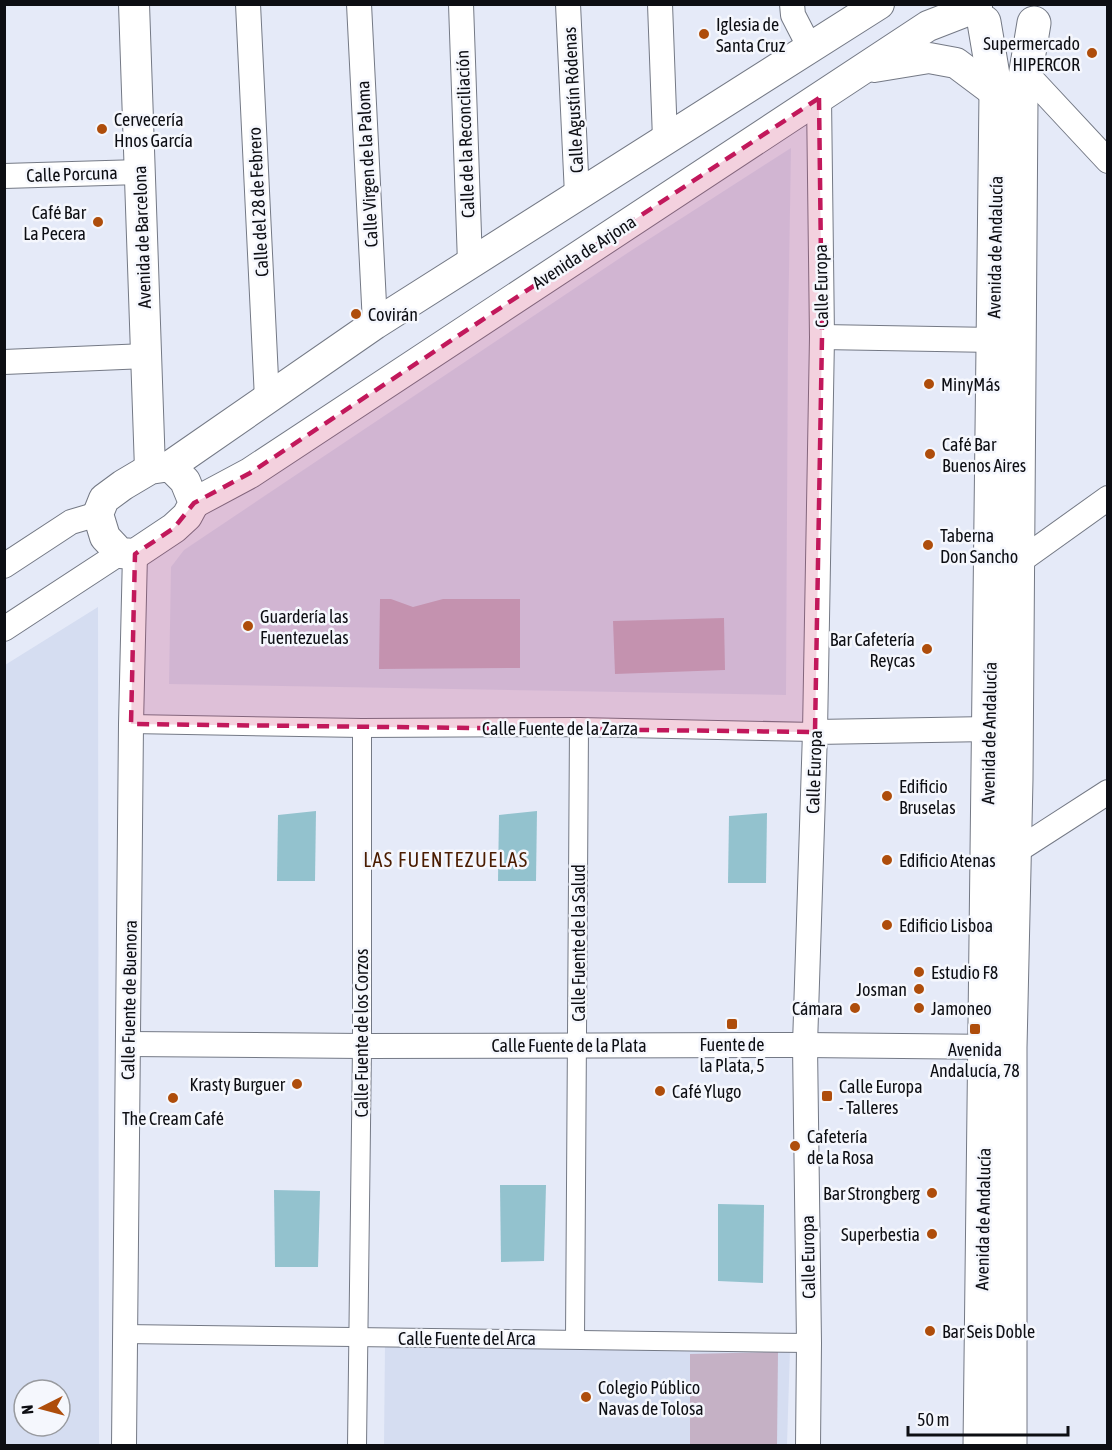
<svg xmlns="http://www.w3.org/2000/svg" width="1112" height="1450" font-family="'Asap Condensed',sans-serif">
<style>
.built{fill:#d5ddf1;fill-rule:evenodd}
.green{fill:#c5b1c5}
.water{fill:#93c2ce}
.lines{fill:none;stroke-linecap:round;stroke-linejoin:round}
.pedestrian-casing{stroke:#747985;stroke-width:20}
.minor-casing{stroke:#747985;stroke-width:26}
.tertiary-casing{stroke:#747985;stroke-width:32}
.primary-casing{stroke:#747985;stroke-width:35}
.pedestrian{stroke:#fff;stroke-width:18}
.minor{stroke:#fff;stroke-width:24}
.tertiary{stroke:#fff;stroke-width:30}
.primary{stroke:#fff;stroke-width:33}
.marked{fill:#c2185b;fill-opacity:0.2;stroke:#c2185b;stroke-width:4.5;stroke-dasharray:12 8;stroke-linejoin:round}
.poi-dot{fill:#ae4d0b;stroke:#f5f7fd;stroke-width:2}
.labels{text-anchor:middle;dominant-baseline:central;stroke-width:5;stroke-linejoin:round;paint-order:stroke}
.poi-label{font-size:18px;fill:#0d0e13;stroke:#f5f7fd;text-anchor:start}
.street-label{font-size:18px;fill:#0d0e13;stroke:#f5f7fd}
.neighbourhood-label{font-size:20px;letter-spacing:1.5px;fill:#4a1c00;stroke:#f5f7fd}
</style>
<rect width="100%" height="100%" fill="#e5eaf8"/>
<g class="built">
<polygon points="791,148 788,334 786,695 169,684 171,567 184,550 629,252"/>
<path d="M98,607L99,1445H5V665ZM24,1390H60V1426H24Z"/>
<polygon points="385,1343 790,1348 787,1445 384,1446"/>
</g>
<g class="green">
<polygon points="380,599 391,599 413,607 443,599 520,599 520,668 379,669"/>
<polygon points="724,618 725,670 615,674 613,621"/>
<polygon points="778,1352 777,1445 690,1445 690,1354"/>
</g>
<g class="water">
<polygon points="316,811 315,881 277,881 278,815"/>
<polygon points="537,811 536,881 498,881 499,815"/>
<polygon points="767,813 766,883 728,883 729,816"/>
<polygon points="500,1185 546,1185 544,1261 501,1262"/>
<polygon points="274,1190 320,1191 318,1267 275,1267"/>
<polygon points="718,1204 764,1205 763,1283 718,1281"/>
</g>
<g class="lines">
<g class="pedestrian-casing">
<g id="pedestrian">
<polyline points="131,724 362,728 579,727 815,732"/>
<polyline points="124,1334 809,1343"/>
<polyline points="575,1339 579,727"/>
<polyline points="357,1446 362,1046 362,728"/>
</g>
</g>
<g class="minor-casing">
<g id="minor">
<polyline points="248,4 267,399"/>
<polyline points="359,4 375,324"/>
<polyline points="461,4 470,263"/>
<polyline points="568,4 577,195"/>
<polyline points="660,4 665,139"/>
<polyline points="792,4 793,15 810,48"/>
<polyline points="1026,73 1108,161"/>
<polyline points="4,176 140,172"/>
<polyline points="822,337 994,340"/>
<polyline points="4,362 146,356"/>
<polyline points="1016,564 1108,498"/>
<polyline points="4,566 71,522 98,514"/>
<polyline points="4,629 120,553"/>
<polyline points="815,732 989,729"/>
<polyline points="1015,852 1108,792"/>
<polyline points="128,1044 362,1046 805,1045 999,1047"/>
<polyline points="124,1446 131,724 135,554"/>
<polyline points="808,1446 809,1343 805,1045 815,732 822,337 819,98"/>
</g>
</g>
<g class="tertiary-casing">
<g id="tertiary">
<polyline points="134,4 150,469"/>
<polyline points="874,67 929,58 956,63 996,93"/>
<polyline points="170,466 375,324 879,4"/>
<polygon points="170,466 185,481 194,503 187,516 174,528 135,554 120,553 105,537 98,514 104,499 123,485 150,469"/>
<polyline points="194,503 250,473 928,26 977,7"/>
</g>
</g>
<g class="primary-casing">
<g id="primary">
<polyline points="980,1446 996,93 984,22"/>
<polyline points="1010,1446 1010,1048 1016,779 1021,101 1034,23"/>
</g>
</g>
<use href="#pedestrian" class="pedestrian"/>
<use href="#minor" class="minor"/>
<use href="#tertiary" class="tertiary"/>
<use href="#primary" class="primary"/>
</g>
<path class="marked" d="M819,98L822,337L815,732L131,724L135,554L174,528L194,503L250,473Z"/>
<g class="poi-dot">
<circle cx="704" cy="34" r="6"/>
<circle cx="1092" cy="53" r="6"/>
<circle cx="102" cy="129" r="6"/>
<circle cx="98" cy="222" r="6"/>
<circle cx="356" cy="314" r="6"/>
<circle cx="929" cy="384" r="6"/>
<circle cx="930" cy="454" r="6"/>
<circle cx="928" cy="545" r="6"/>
<circle cx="248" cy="626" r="6"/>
<circle cx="927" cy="649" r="6"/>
<circle cx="887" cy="796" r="6"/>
<circle cx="887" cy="860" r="6"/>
<circle cx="887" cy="925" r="6"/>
<circle cx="919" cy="972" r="6"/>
<circle cx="919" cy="989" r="6"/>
<circle cx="855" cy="1008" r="6"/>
<circle cx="919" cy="1008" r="6"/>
<rect x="726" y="1018" width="12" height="12" rx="3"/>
<rect x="969" y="1023" width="12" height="12" rx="3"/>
<circle cx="297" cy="1084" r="6"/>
<circle cx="660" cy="1091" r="6"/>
<rect x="821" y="1090" width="12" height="12" rx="3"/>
<circle cx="173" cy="1098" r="6"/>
<circle cx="795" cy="1146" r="6"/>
<circle cx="932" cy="1193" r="6"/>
<circle cx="932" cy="1234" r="6"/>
<circle cx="930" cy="1331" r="6"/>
<circle cx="586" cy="1397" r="6"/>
</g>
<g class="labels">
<g class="poi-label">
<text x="716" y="24">Iglesia de<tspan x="716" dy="21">Santa Cruz</tspan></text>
<text x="1080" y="43" text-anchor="end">Supermercado<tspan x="1080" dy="21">HIPERCOR</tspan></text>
<text x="114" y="119">Cervecería<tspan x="114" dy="21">Hnos García</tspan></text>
<text x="86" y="212" text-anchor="end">Café Bar<tspan x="86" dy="21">La Pecera</tspan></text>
<text x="368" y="314">Covirán</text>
<text x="941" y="384">MinyMás</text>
<text x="942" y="444">Café Bar<tspan x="942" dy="21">Buenos Aires</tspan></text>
<text x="940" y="535">Taberna<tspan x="940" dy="21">Don Sancho</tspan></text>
<text x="260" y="616">Guardería las<tspan x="260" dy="21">Fuentezuelas</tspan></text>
<text x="915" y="639" text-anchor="end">Bar Cafetería<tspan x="915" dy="21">Reycas</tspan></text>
<text x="899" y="786">Edificio<tspan x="899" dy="21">Bruselas</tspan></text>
<text x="899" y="860">Edificio Atenas</text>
<text x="899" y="925">Edificio Lisboa</text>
<text x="931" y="972">Estudio F8</text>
<text x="907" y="989" text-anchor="end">Josman</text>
<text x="843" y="1008" text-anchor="end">Cámara</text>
<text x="931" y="1008">Jamoneo</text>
<text x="732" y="1044" text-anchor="middle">Fuente de<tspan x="732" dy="21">la Plata, 5</tspan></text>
<text x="975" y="1049" text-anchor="middle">Avenida<tspan x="975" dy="21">Andalucía, 78</tspan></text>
<text x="285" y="1084" text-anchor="end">Krasty Burguer</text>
<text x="839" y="1086">Calle Europa<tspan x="839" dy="21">- Talleres</tspan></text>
<text x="672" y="1091">Café Ylugo</text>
<text x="173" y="1118" text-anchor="middle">The Cream Café</text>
<text x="807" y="1136">Cafetería<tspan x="807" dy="21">de la Rosa</tspan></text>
<text x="920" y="1193" text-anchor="end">Bar Strongberg</text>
<text x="920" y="1234" text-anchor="end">Superbestia</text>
<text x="942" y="1331">Bar Seis Doble</text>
<text x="598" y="1387">Colegio Público<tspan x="598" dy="21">Navas de Tolosa</tspan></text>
</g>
<g class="street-label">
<text transform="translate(573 100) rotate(-93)">Calle Agustín Ródenas</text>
<text transform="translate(465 134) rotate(-92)">Calle de la Reconciliación</text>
<text transform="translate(367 164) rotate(-93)">Calle Virgen de la Paloma</text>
<text transform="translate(72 174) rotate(-2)">Calle Porcuna</text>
<text transform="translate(258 202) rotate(-93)">Calle del 28 de Febrero</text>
<text transform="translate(142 237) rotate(-92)">Avenida de Barcelona</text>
<text transform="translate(995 247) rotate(-89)">Avenida de Andalucía</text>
<text transform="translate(584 252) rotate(-33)">Avenida de Arjona</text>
<text transform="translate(821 286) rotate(-91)">Calle Europa</text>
<text x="560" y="728">Calle Fuente de la Zarza</text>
<text transform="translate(989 733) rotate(-89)">Avenida de Andalucía</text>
<text transform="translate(814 772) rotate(-88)">Calle Europa</text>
<text transform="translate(578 943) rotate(-90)">Calle Fuente de la Salud</text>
<text transform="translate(129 1000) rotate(-89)">Calle Fuente de Buenora</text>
<text transform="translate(361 1033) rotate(-90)">Calle Fuente de los Corzos</text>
<text x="569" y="1045">Calle Fuente de la Plata</text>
<text transform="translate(983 1219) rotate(-89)">Avenida de Andalucía</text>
<text transform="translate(808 1257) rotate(-91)">Calle Europa</text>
<text x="467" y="1338">Calle Fuente del Arca</text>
</g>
<g class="neighbourhood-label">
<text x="446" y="859">LAS FUENTEZUELAS</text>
</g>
</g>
<rect width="1112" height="1450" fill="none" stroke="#0d0e13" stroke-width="12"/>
<g transform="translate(42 1408) rotate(264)"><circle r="28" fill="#f5f7fd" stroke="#989a9f" stroke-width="1.5"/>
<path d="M0-4.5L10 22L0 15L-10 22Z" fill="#ae4d0b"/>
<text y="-9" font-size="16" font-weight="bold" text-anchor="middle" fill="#0d0e13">N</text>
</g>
<path d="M908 1426v9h160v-9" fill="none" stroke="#0d0e13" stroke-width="3"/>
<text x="917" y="1426" font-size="18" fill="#0d0e13" stroke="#f5f7fd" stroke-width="4.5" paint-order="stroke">50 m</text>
</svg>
